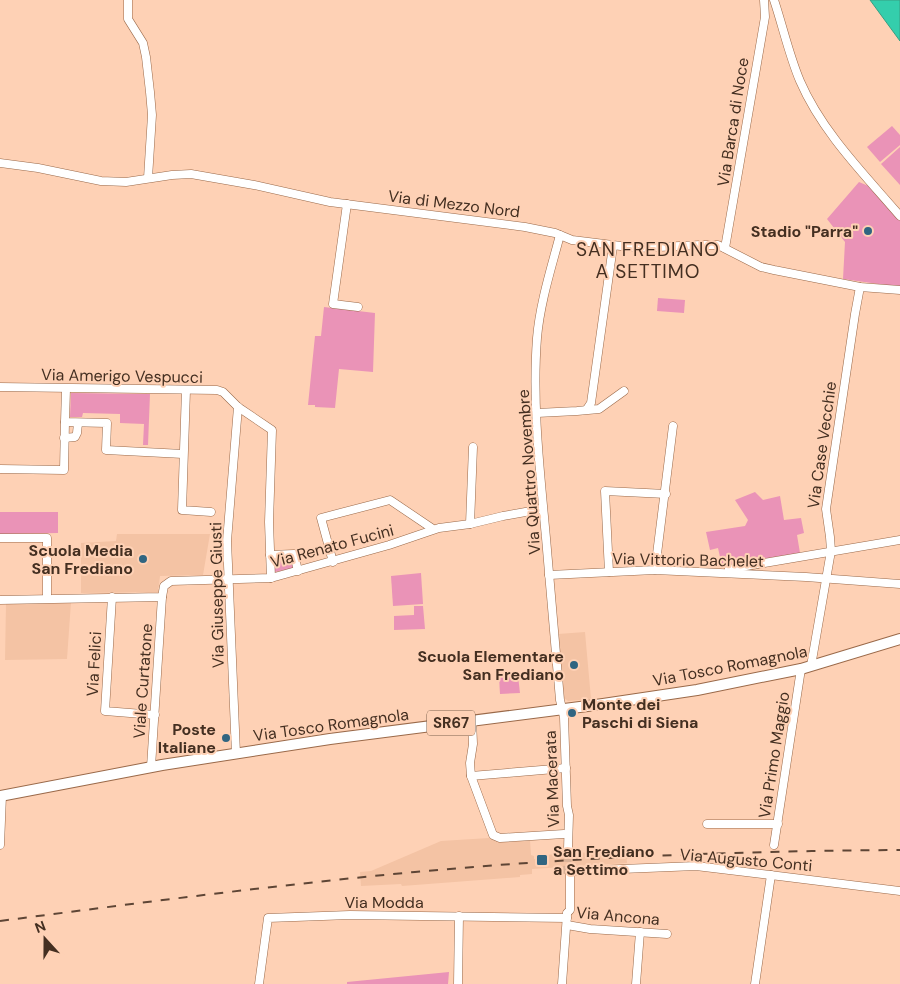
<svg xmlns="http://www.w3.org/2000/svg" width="900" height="984" font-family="'DM Sans',sans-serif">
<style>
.built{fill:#f4c3a4}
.green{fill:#ea93b7}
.water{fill:#34ceac;stroke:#399e82}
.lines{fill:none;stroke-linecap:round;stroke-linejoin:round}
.minor-tunnel{stroke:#d9b197;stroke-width:8;stroke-dasharray:8 4;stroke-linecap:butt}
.minor-casing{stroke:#9a6949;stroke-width:9}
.major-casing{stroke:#9a6949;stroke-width:12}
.minor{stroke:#fff;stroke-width:8}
.major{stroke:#fff;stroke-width:10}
.rail{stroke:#5e4535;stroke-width:2;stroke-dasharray:9 9;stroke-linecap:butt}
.poi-dot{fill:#306581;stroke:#fed1b5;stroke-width:2}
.labels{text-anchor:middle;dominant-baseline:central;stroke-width:4;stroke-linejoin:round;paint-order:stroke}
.shield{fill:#fed1b5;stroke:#7c604d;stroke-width:1}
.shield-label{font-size:15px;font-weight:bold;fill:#442f21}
.street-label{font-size:16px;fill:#442f21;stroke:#fed1b5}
.poi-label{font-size:16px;font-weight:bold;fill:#442f21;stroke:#fed1b5;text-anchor:end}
.quarter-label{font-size:19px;letter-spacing:1px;fill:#442f21;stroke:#fed1b5}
</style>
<rect width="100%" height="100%" fill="#fed1b5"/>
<g class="built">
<polygon points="117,534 210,534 203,575 160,576 158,592 81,593 81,543 116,541"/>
<polygon points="71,602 67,659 5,660 6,604"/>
<polygon points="585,632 591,699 568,701 563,697 558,634"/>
<polygon points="489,838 495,840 510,842 530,840 531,855 534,856 534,859 546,859 546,855 556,854 556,856 574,855 575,853 626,851 627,863 532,869 532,874 520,875 520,877 402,886 401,884 361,886 360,872 371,871 441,841"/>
</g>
<g class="green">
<polygon points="892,126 900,135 900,145 880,162 867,147"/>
<polygon points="900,147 900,185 881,164"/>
<polygon points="859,182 873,188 900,219 900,287 843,279 845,242 827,219"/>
<polygon points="658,298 685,300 684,313 657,311"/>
<polygon points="324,307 375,313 373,372 339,369 335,408 315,407 315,405 308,405 315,336 321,336"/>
<polygon points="71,393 150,394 148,445 143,445 144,424 120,423 120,414 83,413 82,417 70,417"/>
<polygon points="755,492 763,500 780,496 784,520 801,518 804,533 797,535 800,553 722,566 718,548 710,550 706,532 745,526 748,520 735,500"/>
<polygon points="0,512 58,512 58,533 0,534"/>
<polygon points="292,556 295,568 275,572 275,557"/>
<polygon points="421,573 423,604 393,606 391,576"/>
<polygon points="414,606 423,606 425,629 394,630 394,616 414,615"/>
<polygon points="518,676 520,693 500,694 499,677"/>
<polygon points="449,972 448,984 347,984 347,982"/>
</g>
<polygon class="water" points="870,0 900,0 900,41"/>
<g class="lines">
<polyline class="minor-tunnel" points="567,874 568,849"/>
<g class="minor-casing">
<g id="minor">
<polyline points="128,0 128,19 143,43 146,57 150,92 152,115 148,178"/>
<path d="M774,0C783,27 789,55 800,81C822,132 864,174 900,216"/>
<polyline points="0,163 38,168 101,181 126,182 172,175 191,174 254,185 330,202 525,227 555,233 572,240 637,248 701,245 718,245 761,267 774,270 860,287 900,290"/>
<polyline points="347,204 333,304 358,307"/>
<path d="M560,235C551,269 540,303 537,338C532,404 540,472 546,538C551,592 555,646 560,700L564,717L567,806L569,815L568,849"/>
<polyline points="725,248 765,17 764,0"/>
<polyline points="0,387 217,390 223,392 238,407 272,430 269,522 271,578"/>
<polyline points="66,389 65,422 107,423 106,450 183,454"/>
<polyline points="186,390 182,510 211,512"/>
<polyline points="587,409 591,403 613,246"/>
<polyline points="537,413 577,411 599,409 624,391"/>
<polyline points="64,438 75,437 77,433 78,423"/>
<polyline points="0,469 64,470 65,422"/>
<polyline points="470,524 473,447"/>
<polyline points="0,538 47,538 47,598"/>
<polyline points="270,555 294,554 298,571"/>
<polyline points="333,562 321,518 390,500 433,529"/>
<polyline points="729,569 900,540"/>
<polyline points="655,570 673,426"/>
<polyline points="609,572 605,491 666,494"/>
<polyline points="549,575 655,570 806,577 900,584"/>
<polyline points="112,597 105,711 155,715"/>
<polyline points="0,600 162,597 164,586 171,581 271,578 389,545 439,528 470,524 503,516 542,509"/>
<polyline points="811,666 831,551 830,537 826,509 855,314 860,287"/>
<polyline points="472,720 473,744 470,763 471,776 493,835 500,838 564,834"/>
<polyline points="236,754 227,541 238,407"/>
<polyline points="151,767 162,597"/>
<polyline points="471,776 566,768"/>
<polyline points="707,824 778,824"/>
<polyline points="0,845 2,795"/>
<polyline points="774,845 801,669"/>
<polyline points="567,913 570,910 570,873 572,871 696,866 900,891"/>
<polyline points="567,925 590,929 667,934"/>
<polyline points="259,984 268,918 350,915 567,918"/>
<polyline points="458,984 459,916"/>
<polyline points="562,984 567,914"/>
<polyline points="636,984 640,932"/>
<polyline points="755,984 771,875"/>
</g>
</g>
<g class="major-casing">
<polyline id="major" points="0,796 162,765 330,739 603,704 697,690 801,669 900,639"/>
</g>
<use href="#minor" class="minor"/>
<use href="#major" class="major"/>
<path class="rail" d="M0,921C138,903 276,885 415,872C576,857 738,851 900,850"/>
</g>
<g class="poi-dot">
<circle cx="868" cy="231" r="5"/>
<circle cx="143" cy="559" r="5"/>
<circle cx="574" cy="665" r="5"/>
<circle cx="572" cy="713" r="5"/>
<circle cx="226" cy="738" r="5"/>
<rect x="536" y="854" width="12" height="12" rx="2.5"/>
</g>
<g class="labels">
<rect class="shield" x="427" y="710.5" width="48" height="25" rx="4"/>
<g class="shield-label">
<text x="451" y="723">SR67</text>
</g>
<g class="street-label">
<text transform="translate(733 122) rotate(-81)">Via Barca di Noce</text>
<text transform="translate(454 204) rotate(7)">Via di Mezzo Nord</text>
<text transform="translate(122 376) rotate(1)">Via Amerigo Vespucci</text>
<text transform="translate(822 445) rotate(-82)">Via Case Vecchie</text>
<text transform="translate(529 472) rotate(-94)">Via Quattro Novembre</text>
<text transform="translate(332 546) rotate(-15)">Via Renato Fucini</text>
<text transform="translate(688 560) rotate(1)">Via Vittorio Bachelet</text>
<text transform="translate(217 595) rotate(-91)">Via Giuseppe Giusti</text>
<text transform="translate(94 664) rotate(-87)">Via Felici</text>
<text transform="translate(730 666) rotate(-11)">Via Tosco Romagnola</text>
<text transform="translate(143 681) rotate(-86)">Viale Curtatone</text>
<text transform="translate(331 725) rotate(-8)">Via Tosco Romagnola</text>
<text transform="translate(774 755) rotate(-81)">Via Primo Maggio</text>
<text transform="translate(552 779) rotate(-92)">Via Macerata</text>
<text transform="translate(746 860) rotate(5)">Via Augusto Conti</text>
<text x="384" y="902">Via Modda</text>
<text transform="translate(618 916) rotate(5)">Via Ancona</text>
</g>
<g class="poi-label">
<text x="858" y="231">Stadio "Parra"</text>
<text x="133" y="550">Scuola Media<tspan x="133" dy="18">San Frediano</tspan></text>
<text x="564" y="656">Scuola Elementare<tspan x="564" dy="18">San Frediano</tspan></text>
<text x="582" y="704" text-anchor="start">Monte dei<tspan x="582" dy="18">Paschi di Siena</tspan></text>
<text x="216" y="729">Poste<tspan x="216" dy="18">Italiane</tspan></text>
<text x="553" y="851" text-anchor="start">San Frediano<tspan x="553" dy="18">a Settimo</tspan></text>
</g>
<g class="quarter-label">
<text x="648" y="249">SAN FREDIANO<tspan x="648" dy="22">A SETTIMO</tspan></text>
</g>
</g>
<g transform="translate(45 939) rotate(339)" stroke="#fed1b5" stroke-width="4" paint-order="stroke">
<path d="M0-4L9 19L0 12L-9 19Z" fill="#442f21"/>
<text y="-8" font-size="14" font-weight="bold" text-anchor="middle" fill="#442f21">N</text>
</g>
</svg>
